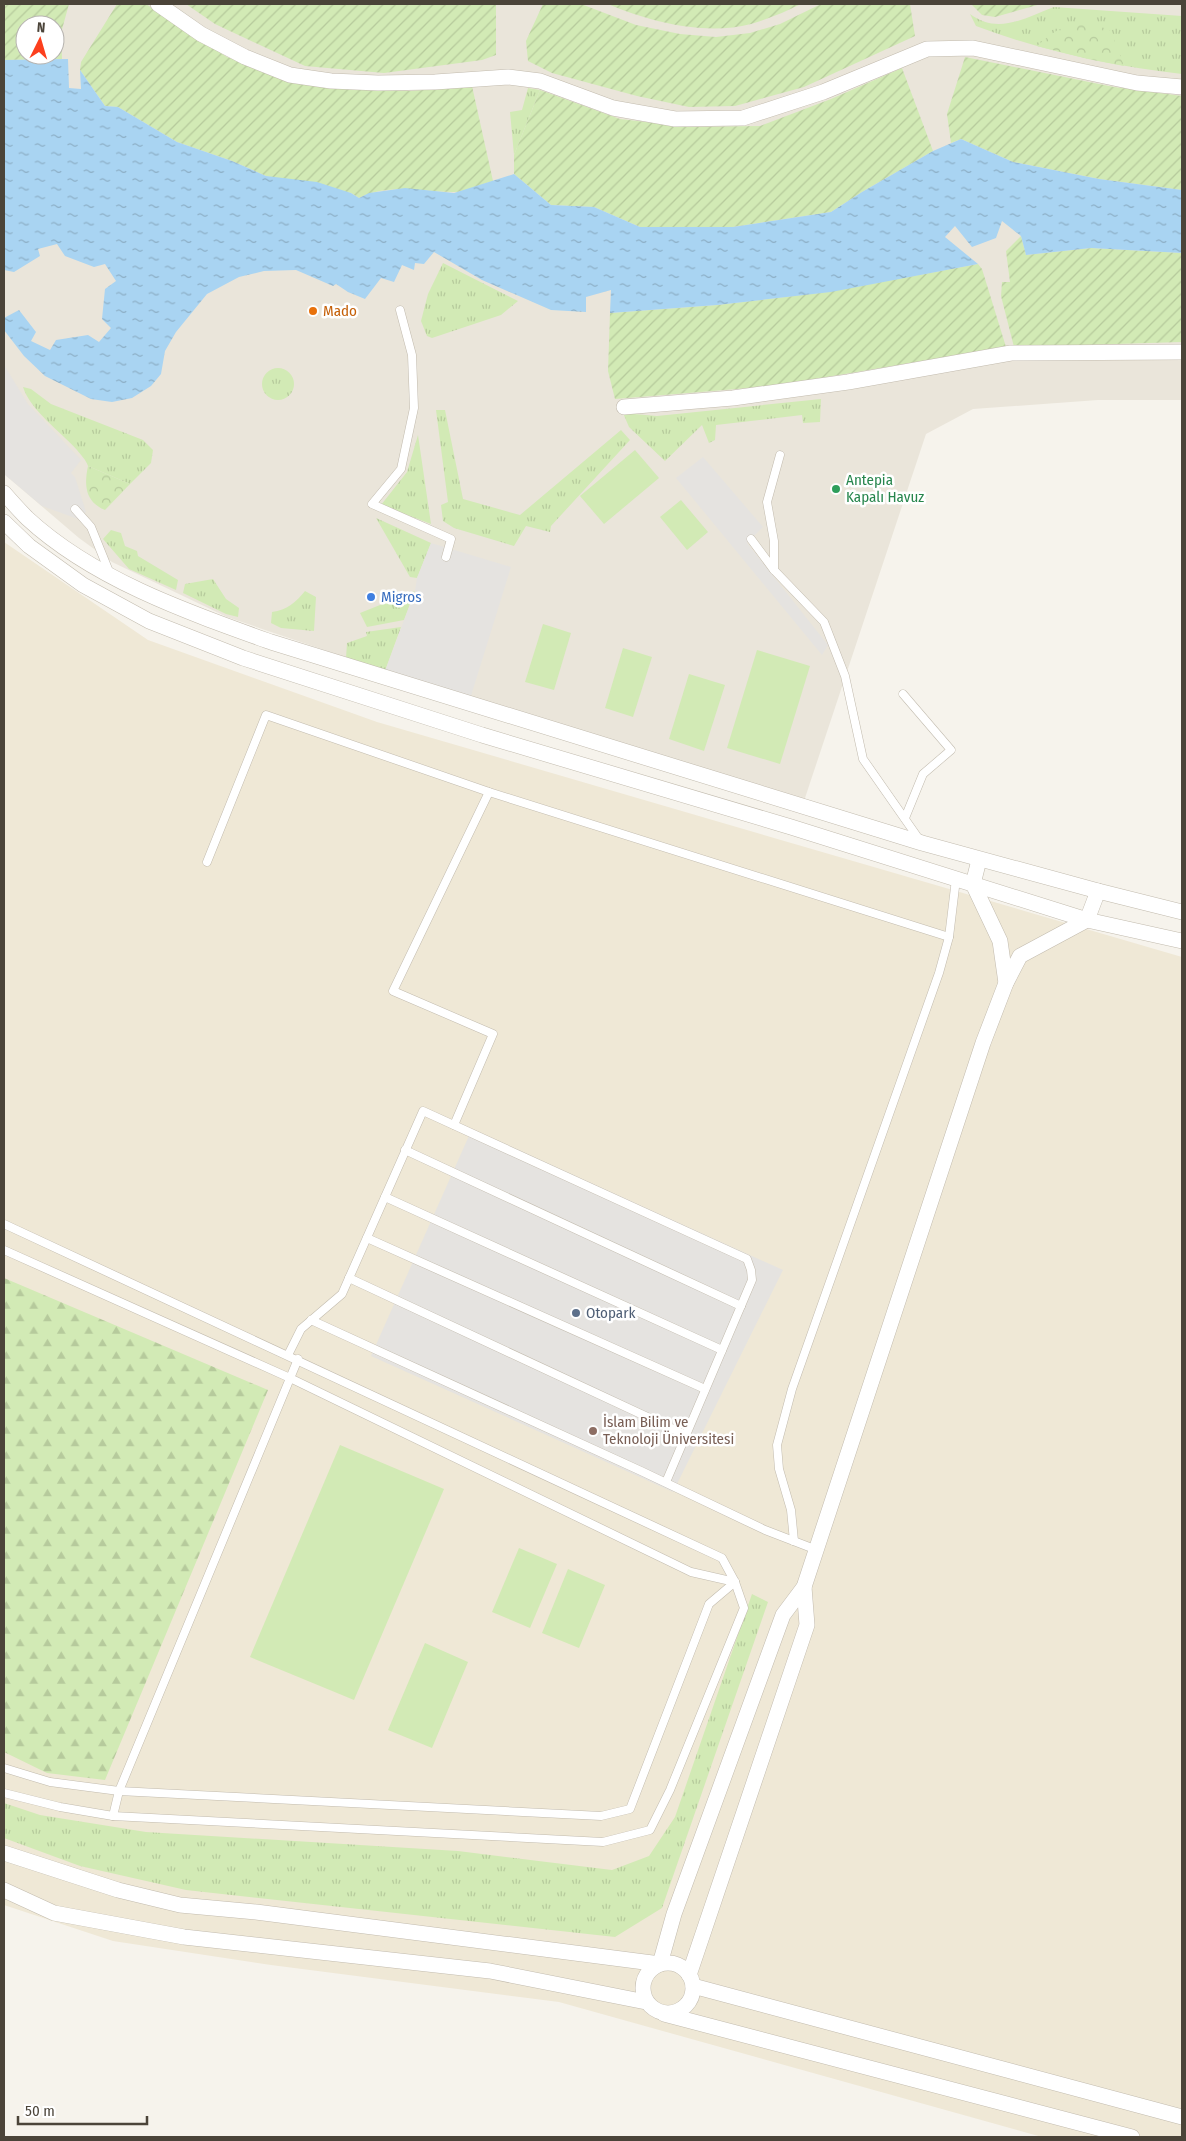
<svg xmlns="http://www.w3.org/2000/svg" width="1186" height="2141" font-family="'Fira Sans Condensed',sans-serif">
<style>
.residential{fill:#eae5da;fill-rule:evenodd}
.education{fill:#efe8d6}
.grass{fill:url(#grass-tufts)}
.forest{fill:url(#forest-firs)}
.park{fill:url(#park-crowns)}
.garden{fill:url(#garden-furrows);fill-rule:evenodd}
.pitch{fill:#d2eab5}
.parking{fill:#e5e3e0}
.water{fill:url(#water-ripples)}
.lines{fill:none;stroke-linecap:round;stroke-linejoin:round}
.service-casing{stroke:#c2bbae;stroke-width:9}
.minor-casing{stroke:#c2bbae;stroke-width:16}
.service{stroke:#fff;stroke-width:8}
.minor{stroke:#fff;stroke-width:15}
.food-dot{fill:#e8710a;stroke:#fff;stroke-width:2}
.leisure-dot{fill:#2e9e5b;stroke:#fff;stroke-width:2}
.shop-dot{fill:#3f7fe0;stroke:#fff;stroke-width:2}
.service-dot{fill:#5c6f8a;stroke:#fff;stroke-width:2}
.education-dot{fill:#8d6e63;stroke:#fff;stroke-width:2}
.labels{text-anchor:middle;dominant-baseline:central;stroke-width:5;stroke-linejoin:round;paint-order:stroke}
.food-label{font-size:15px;fill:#c56008;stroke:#fff;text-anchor:start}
.leisure-label{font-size:15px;fill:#27864d;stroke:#fff;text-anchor:start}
.shop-label{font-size:15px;fill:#366cbe;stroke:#fff;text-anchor:start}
.service-label{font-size:15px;fill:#4e5e75;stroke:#fff;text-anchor:start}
.education-label{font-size:15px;fill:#785e54;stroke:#fff;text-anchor:start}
</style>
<defs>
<pattern id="grass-tufts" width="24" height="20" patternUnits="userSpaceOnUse" patternTransform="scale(1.25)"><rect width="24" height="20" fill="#d2eab5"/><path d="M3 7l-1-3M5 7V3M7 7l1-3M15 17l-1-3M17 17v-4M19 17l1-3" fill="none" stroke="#b6ca9c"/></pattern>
<pattern id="forest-firs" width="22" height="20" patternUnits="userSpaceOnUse" patternTransform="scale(1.25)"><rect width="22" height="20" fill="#d2eab5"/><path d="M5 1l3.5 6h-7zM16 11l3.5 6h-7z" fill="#b6ca9c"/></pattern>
<pattern id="park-crowns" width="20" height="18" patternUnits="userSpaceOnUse" patternTransform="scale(1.25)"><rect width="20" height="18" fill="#d2eab5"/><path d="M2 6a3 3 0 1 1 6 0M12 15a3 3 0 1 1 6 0" fill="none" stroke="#b6ca9c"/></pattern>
<pattern id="garden-furrows" width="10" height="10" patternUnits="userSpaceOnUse" patternTransform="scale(1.25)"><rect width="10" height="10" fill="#d2eab5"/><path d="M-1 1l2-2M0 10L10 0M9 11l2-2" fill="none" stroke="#b6ca9c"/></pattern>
<pattern id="water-ripples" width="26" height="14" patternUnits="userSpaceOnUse" patternTransform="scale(1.25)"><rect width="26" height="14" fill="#a9d4f2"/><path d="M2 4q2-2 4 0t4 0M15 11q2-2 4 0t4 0" fill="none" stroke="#8caec5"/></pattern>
</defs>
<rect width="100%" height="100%" fill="#f6f3ec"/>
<path class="residential" d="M4,4H1182V400H1098L973,409L926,434L804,801L342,656L227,617L112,562L79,538L4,474ZM25,25H55V55H25Z"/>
<polygon class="education" points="4,542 148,640 377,722 1182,957 1182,2137 1042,2137 559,2002 271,1965 113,1941 4,1905"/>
<g class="grass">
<path d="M1054,7L1182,16V74C1111,66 1042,51 976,26L970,14C998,35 1025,18 1054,7Z"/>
<polygon points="528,88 540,90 514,155 510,112 522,110"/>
<polygon points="443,263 518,301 501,315 432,338 427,336 421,321 428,294"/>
<circle cx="278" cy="384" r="16"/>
<path d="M23,387L31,389L51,404L143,440L153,450L151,463L130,484L88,466C86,460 81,455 77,450C61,432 30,410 23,387Z"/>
<polygon points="821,399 820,422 803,423 802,415 716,425 715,440 709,443 702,425 665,461 629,427 623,413 657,416"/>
<polygon points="436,410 445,410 463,499 520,515 621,430 630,440 551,526 550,532 526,526 514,546 454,528 443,521 441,505 448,502"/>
<polygon points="418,435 431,524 381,505 407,472"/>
<polygon points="376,518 431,543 417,578 410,577"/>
<polygon points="111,530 121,533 125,546 137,551 138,556 178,580 176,590 129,569 103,539"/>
<polygon points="213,579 226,599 239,608 238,617 226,614 183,593 185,584"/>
<path d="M305,591L316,597L314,631L281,628L271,623L272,612C287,610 296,602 305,591Z"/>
<polygon points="415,591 404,620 367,627 360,613"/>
<polygon points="401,627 385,671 346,658 347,643 367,636 366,632"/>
<polygon points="752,1594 768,1602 662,1908 615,1937 186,1890 80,1866 4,1838 4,1803 40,1815 146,1832 458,1851 612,1870 649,1856 675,1817"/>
</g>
<polygon class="forest" points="4,1278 268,1390 105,1780 47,1773 4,1752"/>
<g class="park">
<path d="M1090,22L1111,31L1124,66L1088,59L1037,46C1056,29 1065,24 1090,22Z"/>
<path d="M88,466L130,484L105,510C85,502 84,485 88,466Z"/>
</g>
<g class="garden">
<path d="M4,4H69L61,33L62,59L4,60ZM25,25H55V55H25Z"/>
<path d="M117,4H146L227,57L259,68L332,88L411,91L472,86L493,181C481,184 465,193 452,192C420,192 389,183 359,198L351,193L266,176L232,161L177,142L118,107L105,106L80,70L81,62Z"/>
<polygon points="186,4 496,4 496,55 482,60 384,73 305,66 215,24"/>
<polygon points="543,4 581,4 636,25 680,34 716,37 750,33 780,24 821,4 910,4 915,36 804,87 735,106 689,107 637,96 552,73 528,61 526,41"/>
<path d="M608,4H801C785,12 768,19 751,24C705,36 650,22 608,4Z"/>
<polygon points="971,4 1041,4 995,17 982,15"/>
<polygon points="965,57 1114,87 1182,96 1182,190 1099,179 1013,162 961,139 951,143 947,114"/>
<polygon points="902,68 933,151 862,192 831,212 733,227 640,227 594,207 551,205 514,174 514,155 540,90 620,119 689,127 760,126 831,99"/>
<polygon points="1021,236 1026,255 1091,248 1182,253 1182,342 1014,347 1001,296 1002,282 1010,282 1006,251"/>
<polygon points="978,264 982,269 1006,347 773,386 615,399 608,371 610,313 717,305 827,292"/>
</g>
<g class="pitch">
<polygon points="635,450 659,478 604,524 580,496"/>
<polygon points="681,500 708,532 687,550 660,517"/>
<polygon points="543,624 571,633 554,690 525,682"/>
<polygon points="623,648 652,657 633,717 605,708"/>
<polygon points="757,650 810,666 780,764 727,748"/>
<polygon points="689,674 725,685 704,751 669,739"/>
<polygon points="340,1445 444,1489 354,1700 250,1657"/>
<polygon points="519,1548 557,1564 530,1628 492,1612"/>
<polygon points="568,1569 605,1585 579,1648 542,1633"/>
<polygon points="425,1643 468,1662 432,1748 388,1730"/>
</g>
<g class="parking">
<polygon points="4,365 28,404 81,460 71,473 75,477 86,512 78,519 42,506 4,474"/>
<polygon points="703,457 763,527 747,543 828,645 822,655 676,478"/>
<polygon points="431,543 511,567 470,699 385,671 415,591 417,578"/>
<polygon points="472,1129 783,1270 673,1492 371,1356"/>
</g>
<polygon class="water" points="68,59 69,88 81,89 80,70 105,106 118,107 177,142 232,161 266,176 317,182 351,193 359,198 369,193 405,188 454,193 514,174 551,205 594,207 640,227 733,227 831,212 862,192 933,151 961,139 1013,162 1099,179 1182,190 1182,253 1091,248 1026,255 1021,236 1002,221 996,238 972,247 955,226 945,237 978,264 831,292 717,305 610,313 611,290 586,297 586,312 551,310 482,280 434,252 424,264 415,263 414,270 402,265 394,282 381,278 365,299 348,292 336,284 333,286 296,270 264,271 239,277 207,294 176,332 165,351 161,374 151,386 132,398 112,402 91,399 45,376 24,356 4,330 4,318 19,310 36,332 31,341 50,350 56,340 88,335 99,342 111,328 102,319 105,289 116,281 105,264 94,267 65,256 57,244 38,249 40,256 14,272 4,270 4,60"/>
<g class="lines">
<g class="service-casing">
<g id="service">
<polyline points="400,310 412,355 414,408 401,469 372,504 451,539 446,557"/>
<polyline points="780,455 767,502 774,541 774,570 824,622 845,676 863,759 921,842"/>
<polyline points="75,509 91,527 110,574"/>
<polyline points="751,539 774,570"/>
<polyline points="903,694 951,750 923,774 905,818"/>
<polyline points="207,862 266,715 489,792 949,937"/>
<polyline points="454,1125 493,1034 393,991 489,792"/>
<polyline points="405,1150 741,1306"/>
<polyline points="385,1197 722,1350"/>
<polyline points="4,1224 722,1558 735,1582 744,1608 670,1790 650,1830 603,1842 113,1816 60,1807 4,1793"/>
<polyline points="367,1238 705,1389"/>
<polyline points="4,1250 290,1378 691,1572 735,1582"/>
<polyline points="349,1278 686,1435"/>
<polyline points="311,1320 641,1471 765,1530 817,1550"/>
<polyline points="288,1355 301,1329 342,1294 423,1111 747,1259 751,1270 752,1280 666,1482"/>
<polyline points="794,1541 791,1510 779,1469 777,1445 792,1389 939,973 949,937 956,879"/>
<polyline points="4,1768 50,1782 119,1791 601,1816 630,1809 709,1604 735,1582"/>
<polyline points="113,1816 119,1791 298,1359"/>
</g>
</g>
<g class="minor-casing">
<g id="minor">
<polyline points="158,4 201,34 245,57 290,75 331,81 378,83 435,82 508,77 540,81 613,108 675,119 743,118 823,92 927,49 973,48 1137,83 1182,87"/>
<polyline points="624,407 733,398 848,382 1011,353 1182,352"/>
<path d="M4,493C11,501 19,510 27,518C93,579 187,612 271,642L922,843L1098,891L1182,912"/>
<polyline points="4,522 29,546 83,585 149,621 243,658 482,735 791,827 1087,920 1182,941"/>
<polyline points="979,860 973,884 1000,941 1006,983"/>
<polyline points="4,1853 118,1890 180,1905 256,1912 660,1964 674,1914 783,1615 804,1587 983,1043 1006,983 1020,956 1087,920 1098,891"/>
<polyline points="4,1890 54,1913 184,1937 490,1971 646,2002"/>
<circle cx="668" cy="1988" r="25"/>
<polyline points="689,1975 807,1625 804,1587"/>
<polyline points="693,1986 1182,2117"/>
<polyline points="664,2014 1132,2137"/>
</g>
</g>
<use href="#service" class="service"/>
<use href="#minor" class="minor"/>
</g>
<circle class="food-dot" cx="313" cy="311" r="5"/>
<circle class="leisure-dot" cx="836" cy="489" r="5"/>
<circle class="shop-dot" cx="371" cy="597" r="5"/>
<circle class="service-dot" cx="576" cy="1313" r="5"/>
<circle class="education-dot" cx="593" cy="1431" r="5"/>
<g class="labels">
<g class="food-label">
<text x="323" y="311">Mado</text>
</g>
<g class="leisure-label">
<text x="846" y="480">Antepia<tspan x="846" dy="17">Kapalı Havuz</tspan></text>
</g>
<g class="shop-label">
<text x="381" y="597">Migros</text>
</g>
<g class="service-label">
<text x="586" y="1313">Otopark</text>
</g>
<g class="education-label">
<text x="603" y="1422">İslam Bilim ve<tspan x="603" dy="17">Teknoloji Üniversitesi</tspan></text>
</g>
</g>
<rect width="1186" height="2141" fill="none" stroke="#4b4439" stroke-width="10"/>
<g transform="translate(40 40) rotate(5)"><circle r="24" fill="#ffffff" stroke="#b7b4b0"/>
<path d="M0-4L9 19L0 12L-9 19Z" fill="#fc3f1d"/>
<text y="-8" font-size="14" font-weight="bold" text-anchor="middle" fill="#4b4439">N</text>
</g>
<path d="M18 2116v8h129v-8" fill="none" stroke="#4b4439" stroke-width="2.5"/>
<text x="25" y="2116" font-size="15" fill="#4b4439" stroke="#ffffff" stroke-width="4" paint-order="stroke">50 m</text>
</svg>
